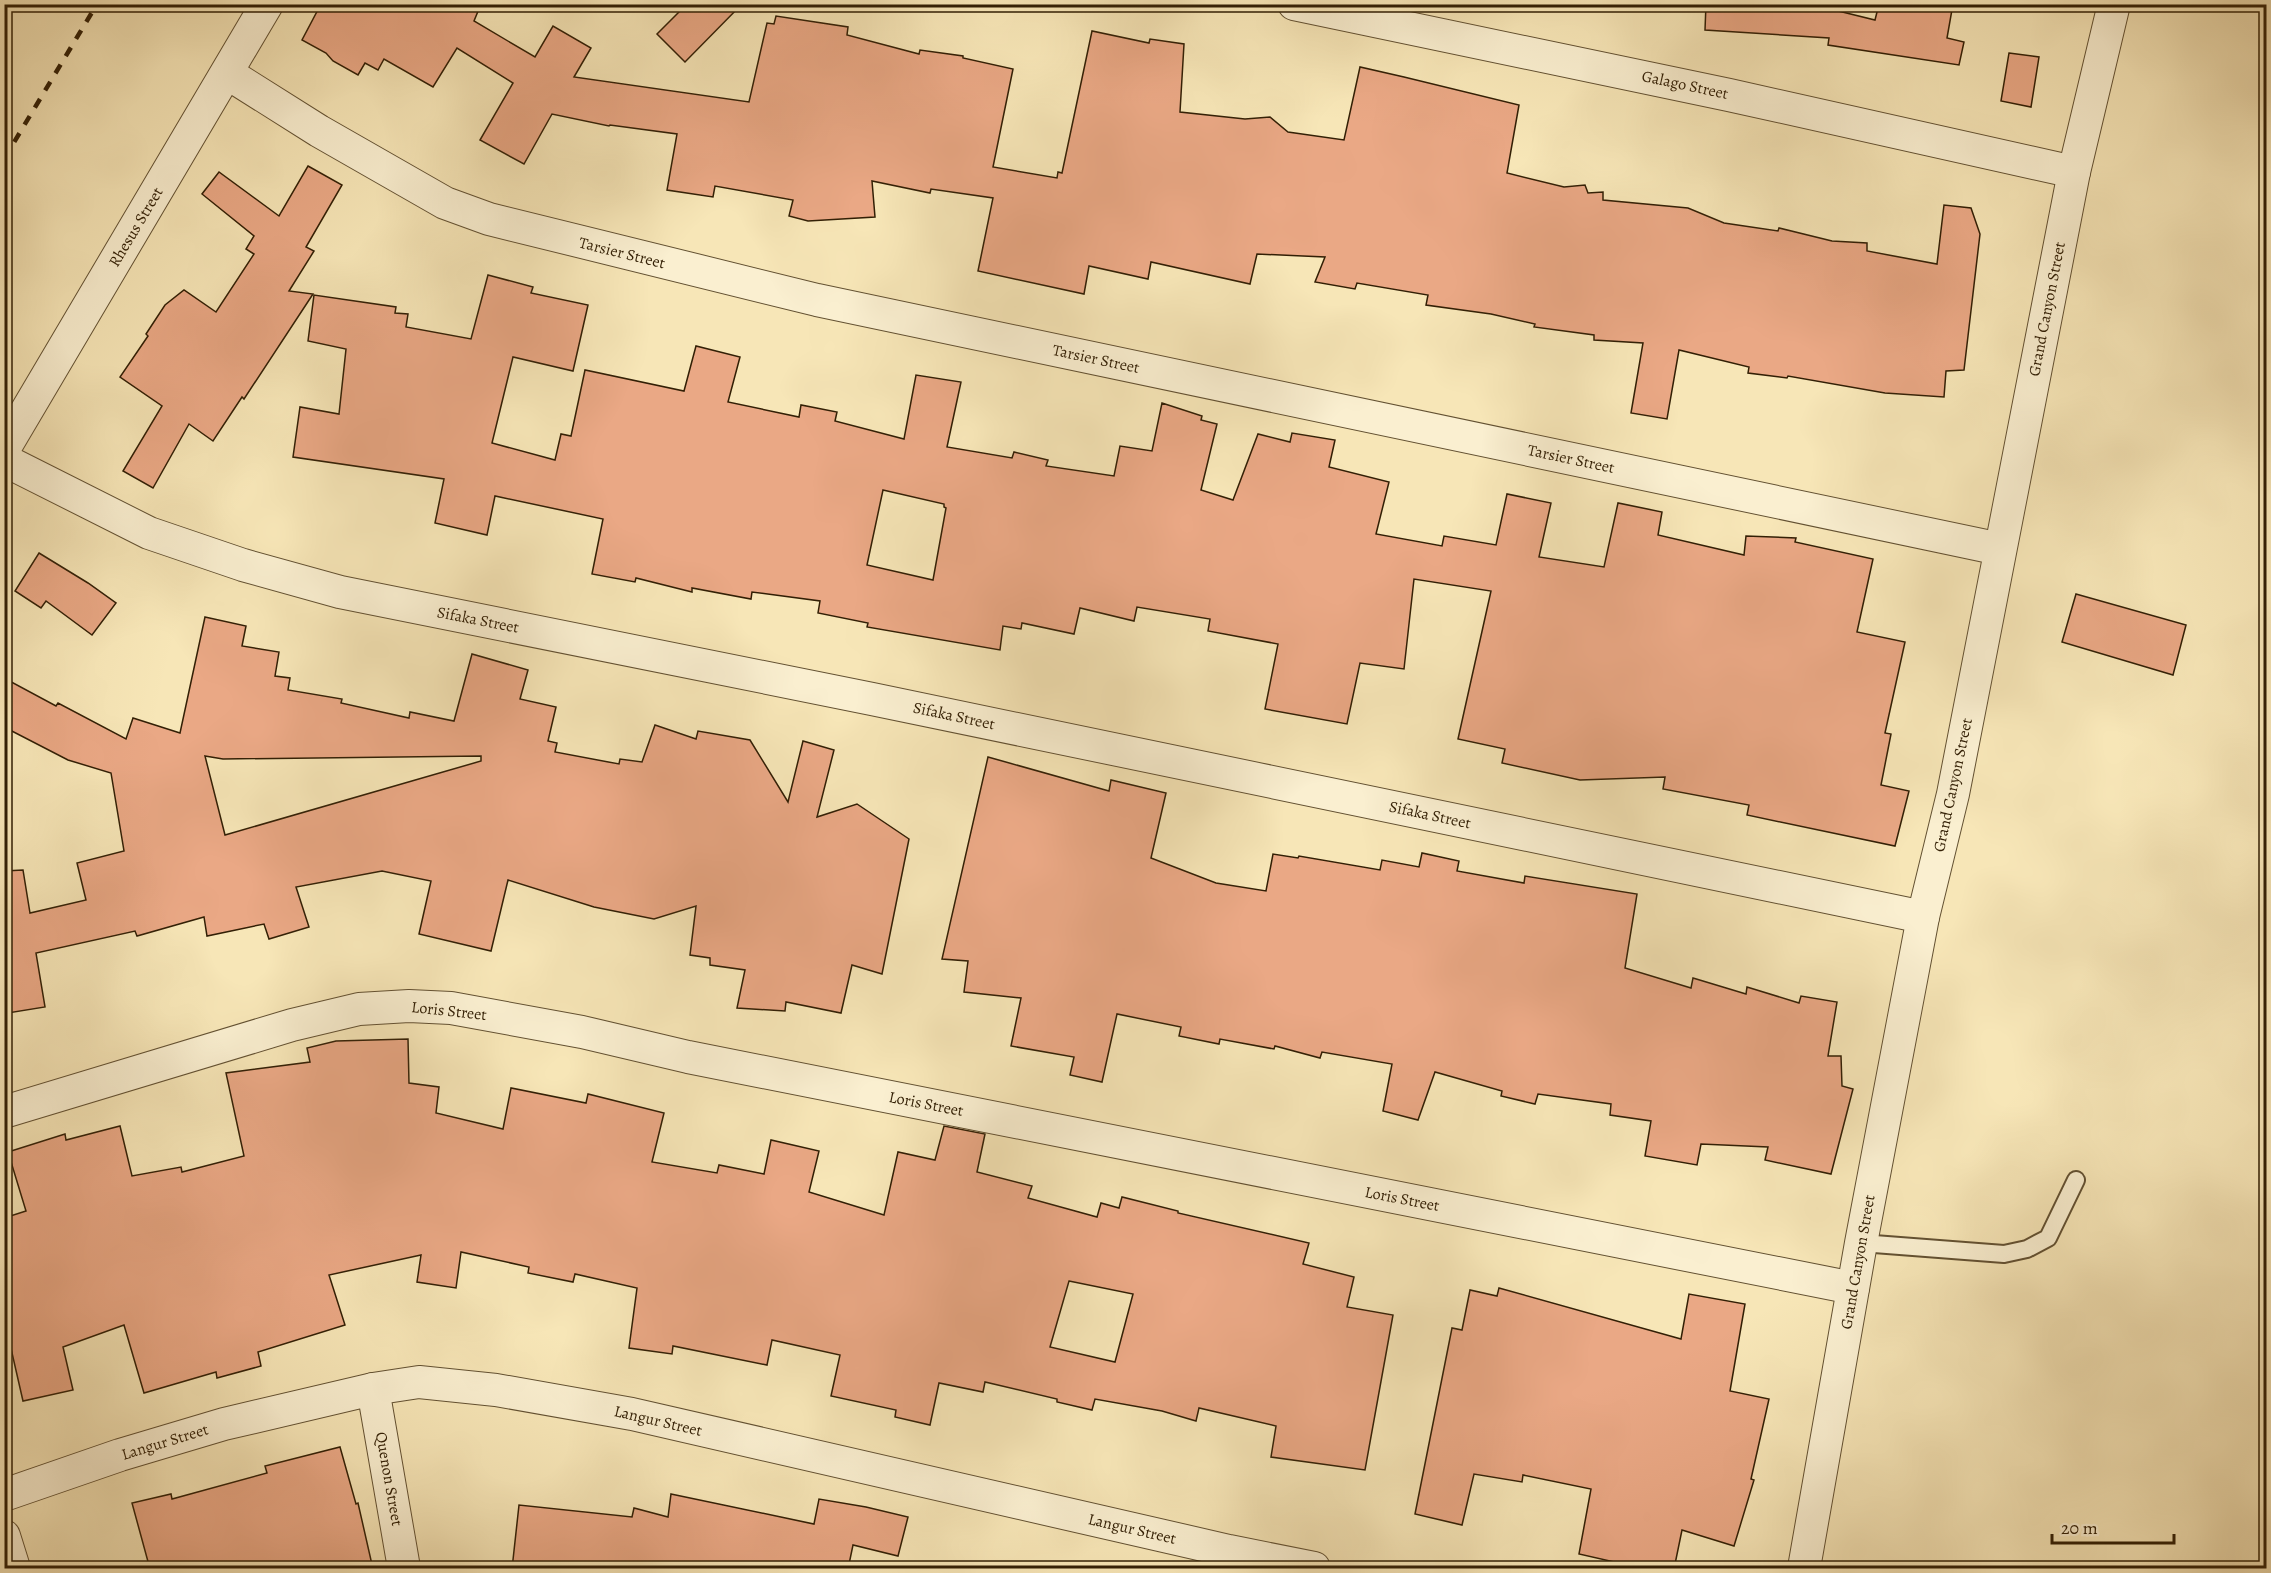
<svg xmlns="http://www.w3.org/2000/svg" width="2271" height="1573" font-family="Alegreya,serif">
<style>
.building{fill:#eaa885;stroke:#321f05;stroke-width:1.5;fill-rule:evenodd}
.lines{fill:none;stroke-linecap:round;stroke-linejoin:round}
.service-casing{stroke:#635132;stroke-width:20}
.minor-casing{stroke:#635132;stroke-width:34}
.service{stroke:#faefd0;stroke-width:16}
.minor{stroke:#faefd0;stroke-width:32}
.rail{stroke:#321f05;stroke-width:4.5;stroke-dasharray:10 10;stroke-linecap:butt}
.labels{text-anchor:middle;dominant-baseline:central;stroke-width:6;stroke-linejoin:round;paint-order:stroke}
.street-label{font-size:16px;fill:#321f05;stroke:#faefd0}
</style>
<rect width="100%" height="100%" fill="#f7e6b7"/>
<filter id="stains"><feTurbulence type="fractalNoise" baseFrequency=".00333" numOctaves="4"/><feColorMatrix values="0 0 0 0 .2 0 0 0 0 .09 0 0 0 0 .02 0 0 0 .5 -.17"/></filter>
<radialGradient id="worn" r=".72"><stop offset=".6" stop-color="#630" stop-opacity="0"/><stop offset="1" stop-color="#630" stop-opacity=".3"/></radialGradient>
<g class="building">
<polygon points="321,4 481,4 474,21 535,57 553,26 591,48 574,77 749,102 767,23 774,24 776,16 848,27 847,35 919,54 920,50 963,56 963,58 1013,69 993,167 1057,178 1058,172 1062,173 1092,31 1149,43 1150,39 1184,44 1180,112 1245,119 1270,117 1288,132 1344,140 1360,67 1404,77 1519,105 1507,173 1564,187 1585,185 1588,193 1603,192 1603,200 1688,208 1724,223 1778,231 1779,228 1832,241 1867,243 1867,251 1937,264 1944,205 1971,208 1980,234 1964,370 1946,371 1944,397 1885,393 1788,376 1787,378 1748,373 1749,367 1679,350 1667,419 1631,413 1643,343 1594,340 1594,335 1534,327 1535,324 1491,314 1426,305 1428,295 1357,283 1355,289 1315,282 1325,257 1257,254 1250,284 1151,262 1148,279 1089,266 1084,294 978,271 993,198 931,189 930,193 872,181 875,217 808,221 789,216 793,200 715,186 713,197 667,190 677,134 610,125 609,126 552,114 524,164 480,140 513,83 457,48 433,87 384,59 378,70 365,63 358,75 333,61 326,53 302,40"/>
<polygon points="687,4 742,4 685,62 657,34"/>
<polygon points="1706,4 1810,4 1875,20 1879,4 1953,4 1947,38 1964,42 1959,65 1828,45 1829,38 1705,30"/>
<polygon points="2009,53 2039,57 2031,107 2001,101"/>
<polygon points="308,166 342,185 306,247 314,251 289,291 313,294 244,399 242,397 213,441 189,424 153,488 123,471 162,406 120,377 148,336 146,334 165,305 184,290 216,312 254,254 246,249 254,236 202,194 219,172 279,216"/>
<path d="M488,275L533,287L531,293L588,305L573,371L513,357L492,443L555,460L561,434L571,436L585,370L684,391L696,346L740,357L728,402L799,417L801,405L837,412L835,421L904,439L916,375L961,382L947,447L1012,458L1014,452L1048,460L1046,466L1114,476L1120,446L1152,451L1162,403L1202,416L1201,420L1217,424L1201,490L1233,500L1258,434L1290,442L1292,433L1335,440L1329,467L1389,482L1376,534L1442,546L1444,536L1496,545L1507,494L1551,503L1539,557L1604,567L1618,503L1662,512L1658,535L1744,555L1746,536L1796,538L1795,542L1873,559L1857,632L1905,642L1885,733L1891,734L1881,785L1909,791L1895,846L1747,815L1749,805L1663,789L1665,777L1580,780L1502,763L1505,749L1458,739L1491,591L1414,579L1404,669L1360,663L1347,724L1265,709L1278,644L1208,631L1210,619L1137,607L1134,621L1080,608L1074,634L1022,623L1021,629L1003,626L1000,650L867,627L868,623L818,613L820,601L752,592L751,599L692,588V592L636,578L635,582L592,574L603,519L495,496L487,535L435,523L444,479L293,457L300,407L339,414L346,349L308,341L314,295L396,307L395,313L408,314L406,327L471,339ZM883,490L944,504V507L946,508L933,580L867,565Z"/>
<polygon points="39,553 88,583 116,603 92,635 46,601 41,608 15,591"/>
<polygon points="2076,594 2186,625 2173,675 2062,642"/>
<path d="M205,617L246,626L242,646L279,652L275,676L290,678L288,690L342,699L341,703L409,718L410,712L454,721L472,654L528,670L520,699L556,707L548,741L557,743L555,752L619,764L620,759L642,762L655,725L696,739L698,731L750,740L788,802L803,741L834,750L817,817L857,804L909,839L882,974L852,965L841,1013L786,1002L785,1011L737,1008L745,970L710,965V958L690,955L696,906L654,919L594,907L508,880L491,951L419,934L431,881L382,871L296,887L309,927L269,939L264,924L207,936L204,917L137,936L135,931L36,953L45,1007L8,1013L4,990V871L23,870L30,913L86,900L77,863L124,851L111,773L68,760L4,727V678L56,706L58,703L126,739L133,718L180,733ZM205,756L223,759L481,756V761L225,835Z"/>
<polygon points="988,757 1109,791 1111,780 1166,793 1151,858 1216,883 1266,891 1273,854 1298,858 1299,856 1380,870 1382,860 1419,867 1422,853 1459,861 1457,871 1524,883 1525,876 1637,894 1625,968 1691,988 1693,978 1746,994 1747,987 1799,1003 1801,996 1837,1002 1828,1056 1841,1056 1842,1086 1853,1089 1831,1174 1765,1160 1768,1147 1701,1144 1697,1165 1645,1156 1651,1121 1610,1115 1611,1104 1538,1094 1535,1104 1501,1096 1502,1091 1435,1072 1418,1120 1383,1111 1392,1064 1322,1052 1320,1058 1275,1046 1274,1049 1220,1039 1219,1044 1179,1036 1181,1027 1117,1014 1102,1082 1070,1075 1074,1057 1011,1046 1021,998 964,992 968,961 942,959"/>
<path d="M408,1039L409,1083L439,1087L436,1113L503,1129L511,1088L586,1103L588,1094L664,1113L652,1162L717,1173L719,1165L764,1174L771,1140L819,1151L809,1192L884,1215L898,1152L935,1160L944,1126L985,1134L977,1172L1032,1186L1028,1198L1097,1217L1101,1203L1119,1208L1122,1197L1178,1211V1213L1309,1243L1303,1264L1354,1277L1347,1307L1393,1315L1365,1470L1271,1457L1276,1426L1199,1408L1196,1421L1162,1411L1095,1399L1092,1410L1057,1402V1399L985,1382L983,1392L939,1383L930,1425L895,1417L896,1410L831,1396L840,1355L772,1340L767,1365L673,1346L672,1354L629,1348L637,1288L575,1274L573,1282L528,1273L529,1267L461,1252L456,1288L417,1282L421,1255L329,1275L345,1325L258,1352L261,1366L217,1378L216,1372L144,1393L124,1325L63,1347L73,1390L23,1401L4,1318V1218L26,1211L8,1152L65,1134L66,1140L120,1126L132,1176L181,1167L182,1172L244,1156L226,1073L310,1062L307,1048L336,1041ZM1069,1281L1133,1294L1115,1362L1050,1347Z"/>
<polygon points="1499,1288 1681,1339 1689,1294 1745,1304 1730,1391 1769,1399 1751,1479 1754,1480 1734,1546 1682,1530 1674,1569 1645,1569 1579,1554 1591,1489 1523,1475 1522,1482 1474,1474 1462,1525 1415,1514 1452,1328 1462,1330 1470,1290 1497,1296"/>
<polygon points="340,1447 356,1504 358,1503 373,1569 150,1569 132,1503 171,1494 172,1499 267,1473 265,1466"/>
<polygon points="671,1494 814,1524 819,1499 866,1507 908,1517 898,1556 853,1545 848,1569 512,1569 519,1505 632,1517 634,1508 668,1517"/>
</g>
<g class="lines">
<g class="service-casing">
<polyline id="service" points="1861,1243 2004,1254 2027,1249 2048,1238 2076,1180"/>
</g>
<g class="minor-casing">
<g id="minor">
<polyline points="1294,4 1729,95 2074,172"/>
<polyline points="227,73 319,131 445,203 489,219 817,300 2000,549"/>
<polyline points="4,449 267,4"/>
<polyline points="4,460 149,533 243,565 340,592 872,699 1923,917"/>
<polyline points="4,1112 292,1025 359,1009 409,1006 451,1008 582,1032 688,1057 1853,1288"/>
<polyline points="373,1389 404,1568"/>
<polyline points="4,1495 120,1455 224,1424 373,1389 419,1382 496,1390 632,1414 1229,1551 1314,1568"/>
<polyline points="4,1536 14,1568"/>
<polyline points="1804,1568 1861,1243 1923,917 1953,794 2074,172 2114,4"/>
</g>
</g>
<use href="#service" class="service"/>
<use href="#minor" class="minor"/>
<polyline class="rail" points="4,159 97,4"/>
</g>
<g class="labels">
<g class="street-label">
<text transform="translate(1685 85) rotate(12)">Galago Street</text>
<text transform="translate(136 227) rotate(-59)">Rhesus Street</text>
<text transform="translate(622 253) rotate(14)">Tarsier Street</text>
<text transform="translate(2047 309) rotate(-79)">Grand Canyon Street</text>
<text transform="translate(1096 359) rotate(12)">Tarsier Street</text>
<text transform="translate(1571 459) rotate(12)">Tarsier Street</text>
<text transform="translate(478 620) rotate(11)">Sifaka Street</text>
<text transform="translate(954 716) rotate(12)">Sifaka Street</text>
<text transform="translate(1953 785) rotate(-78)">Grand Canyon Street</text>
<text transform="translate(1430 815) rotate(12)">Sifaka Street</text>
<text transform="translate(449 1011) rotate(6)">Loris Street</text>
<text transform="translate(926 1104) rotate(11)">Loris Street</text>
<text transform="translate(1402 1199) rotate(11)">Loris Street</text>
<text transform="translate(1858 1262) rotate(-80)">Grand Canyon Street</text>
<text transform="translate(658 1421) rotate(13)">Langur Street</text>
<text transform="translate(165 1442) rotate(-17)">Langur Street</text>
<text transform="translate(389 1479) rotate(80)">Quenon Street</text>
<text transform="translate(1132 1529) rotate(13)">Langur Street</text>
</g>
</g>
<rect width="2271" height="1573" fill="none" stroke="#f7e6b7" stroke-width="24"/>
<rect x="6" y="6" width="2259" height="1561" fill="none" stroke="#321f05" stroke-width="3"/>
<rect x="12" y="12" width="2247" height="1549" fill="none" stroke="#321f05" stroke-width="1.5"/>
<path d="M2052 1534v9h122v-9" fill="none" stroke="#321f05" stroke-width="3"/>
<text x="2061" y="1534" font-size="18" fill="#321f05" stroke="#faefd0" stroke-width="4.5" paint-order="stroke">20 m</text>
<rect width="100%" height="100%" filter="url(#stains)"/>
<rect width="100%" height="100%" fill="url(#worn)"/>
</svg>
